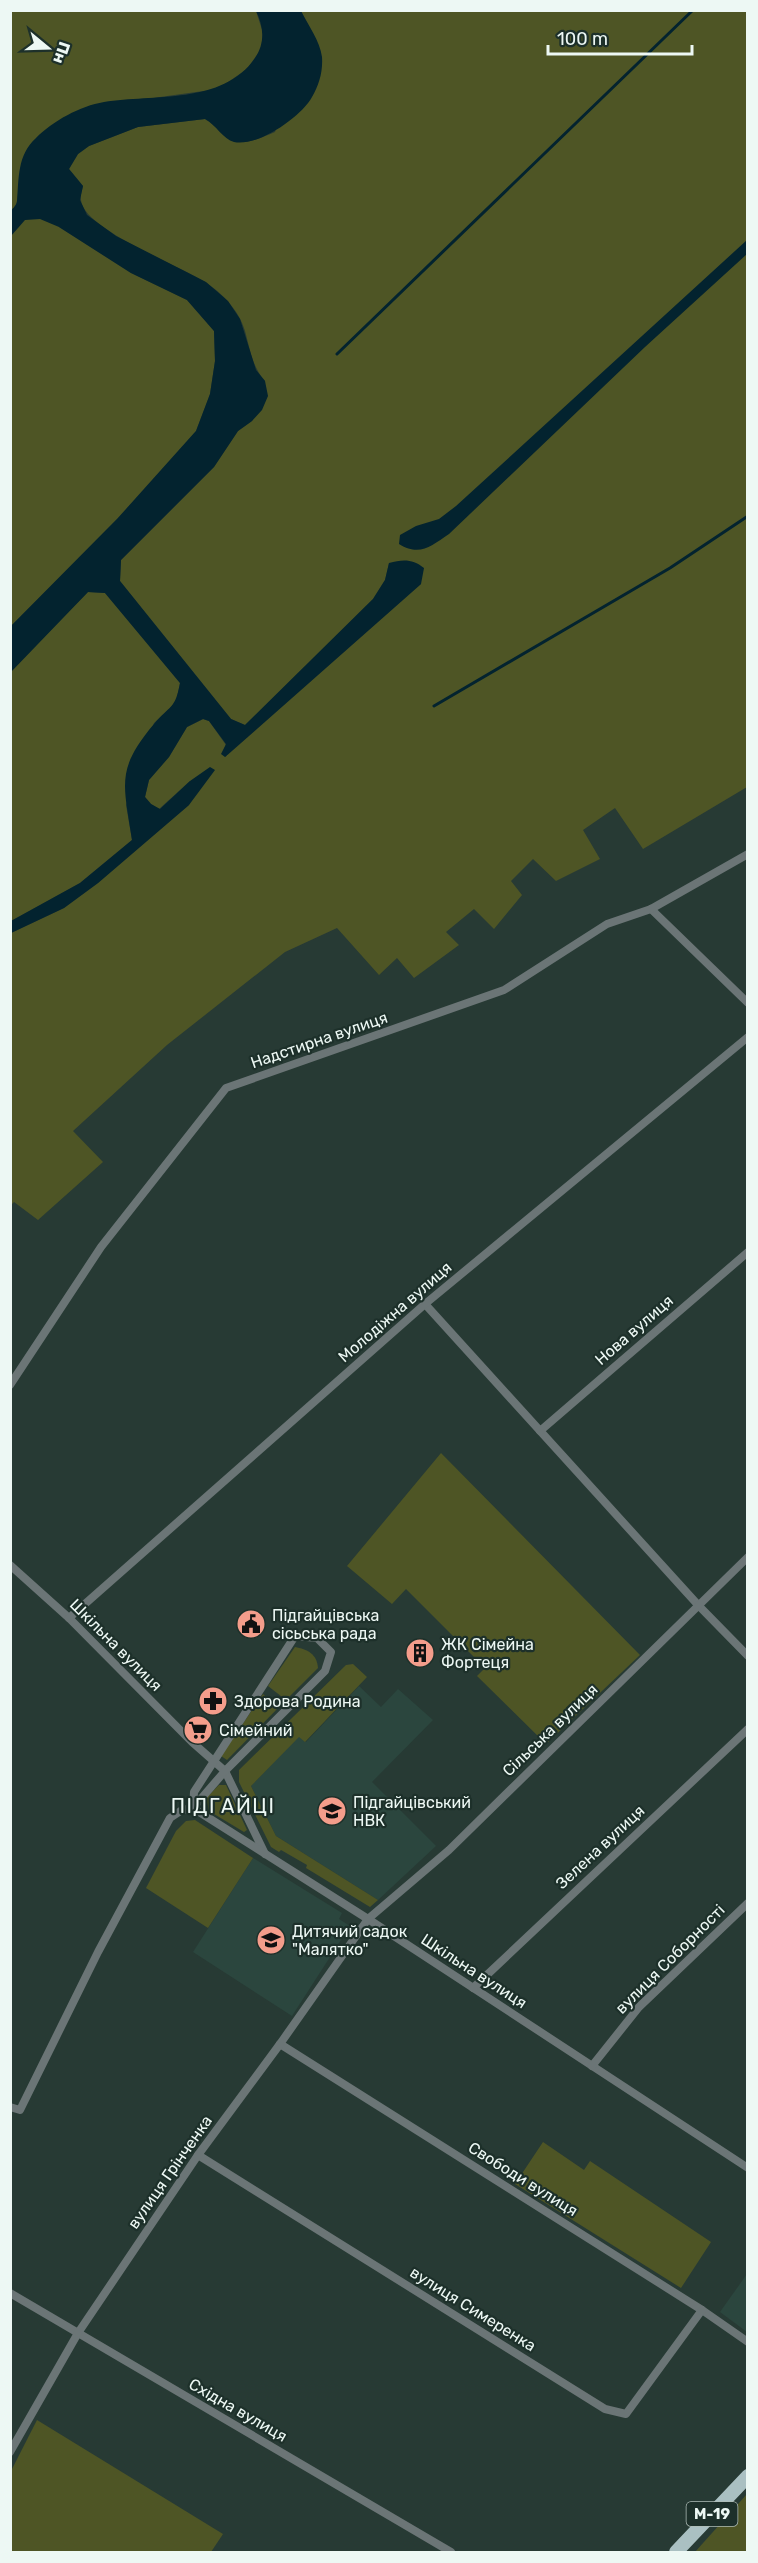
<svg xmlns="http://www.w3.org/2000/svg" width="758" height="2563" font-family="Rubik,sans-serif">
<style>
.built{fill:#2b463e}
.green{fill:#4e5525}
.water{fill:#03232f}
.lines{fill:none;stroke-linecap:round;stroke-linejoin:round}
.stream{stroke:#03232f;stroke-width:3}
.minor{stroke:#6b7576;stroke-width:8}
.trunk{stroke:#aac0c2;stroke-width:14}
.labels{text-anchor:middle;dominant-baseline:central;stroke-width:4.5;stroke-linejoin:round;paint-order:stroke}
.shield{fill:#1d302a;stroke:#afbcb7;stroke-width:1.5}
.shield-label{font-size:15px;font-weight:bold;fill:#edf8f4}
.street-label{font-size:16px;fill:#edf8f4;stroke:#1d302a}
.poi-label{font-size:16px;fill:#edf8f4;stroke:#1d302a;text-anchor:start}
.quarter-label{font-size:20px;letter-spacing:1.5px;fill:#edf8f4;stroke:#1d302a}
</style>
<rect width="100%" height="100%" fill="#273a34"/>
<g class="built">
<polygon points="359,1686 381,1707 398,1689 433,1720 372,1782 436,1846 378,1900 276,1836 251,1786 299,1736 306,1742"/>
<polygon points="253,1858 342,1913 339,1919 350,1926 292,2016 193,1952"/>
<polygon points="747,2274 747,2332 720,2312"/>
</g>
<g class="green">
<polygon points="11,11 256,11 263,33 261,49 247,69 218,89 131,101 67,127 59,227 131,273 187,300 214,331 215,361 210,394 196,431 118,518 11,626"/>
<path d="M301,11H747V787L643,849L615,808L583,830L600,859L556,881L533,859L511,881L522,895L494,929L474,909L446,932L459,945L414,978L397,958L379,975L337,928L285,952L167,1045L73,1131L103,1162L38,1220L14,1202L11,1205V933L64,908L98,883L189,805L190,781L159,809L151,804L145,797L149,780L169,757L187,727L203,719L209,721L226,745L225,757L421,584L389,563L385,580L373,599L245,725L231,719L120,581L121,560L214,467L238,431L252,421L265,381C252,366 250,349 245,331C239,310 222,293 205,282C180,266 83,229 81,200C80,196 82,190 83,186L69,169L78,154L89,146L138,127L205,119C214,124 217,129 224,135C239,149 258,139 275,132L309,27Z"/>
<polygon points="88,592 105,593 180,683 176,702 154,723 126,805 132,840 80,883 11,921 10,672"/>
<polygon points="441,1453 640,1655 546,1744 477,1676 485,1668 406,1589 392,1604 347,1566"/>
<path d="M295,1647C307,1649 317,1654 318,1668L286,1700L268,1686Z"/>
<polygon points="353,1664 367,1677 305,1742 299,1737 251,1786 276,1836 378,1900 370,1907 306,1868 307,1865 281,1850 279,1852 271,1847 239,1782 239,1770 346,1665"/>
<polygon points="263,1694 279,1707 227,1760 221,1756"/>
<polygon points="219,1785 226,1785 247,1830 244,1832 209,1811 206,1798"/>
<polygon points="195,1820 253,1858 208,1928 146,1888 176,1831 186,1821"/>
<polygon points="543,2142 584,2170 590,2161 711,2242 681,2288 515,2184"/>
<polygon points="37,2420 223,2534 211,2552 11,2552 11,2471"/>
<polygon points="747,2494 747,2552 695,2552"/>
</g>
<g class="water">
<path d="M256,11H301C308,25 320,41 322,57C323,72 319,85 312,97C301,117 258,147 234,142C223,139 216,125 205,119L138,127L89,146L78,154L69,169L83,186L80,200L87,215L116,236L206,282L228,301L240,319L256,370L265,381L268,396L262,410L252,421L238,431L214,467L121,560L120,581L231,719L245,725L373,599L385,580L389,563C403,559 413,559 424,568L421,584L225,757L221,754L226,744L209,721L203,719L187,727L169,757L149,780L145,797L151,804L160,809L190,781L210,767L215,770L189,805L98,883L64,908L11,933V921L80,883L132,840C124,785 115,770 154,724C170,705 175,710 180,683L105,593L88,592L11,672V626L118,518L196,431L210,394L215,361L214,331L187,300L131,273L59,227L40,219L25,220L11,236C10,229 9,219 10,213C12,208 16,207 17,201C19,179 17,155 36,138C53,121 80,106 104,102C153,94 223,105 255,58C265,43 264,27 256,11Z"/>
<path d="M747,240V254L645,347L449,534C431,546 420,557 399,544L400,535L416,526L439,519L456,506Z"/>
</g>
<g class="lines">
<g class="stream">
<polyline points="337,354 693,10"/>
<polyline points="434,706 670,568 748,516"/>
</g>
<g class="minor">
<polyline points="651,909 748,1003"/>
<polyline points="425,1304 699,1606 748,1656"/>
<polyline points="10,1385 101,1247 226,1088 504,990 607,924 651,909 748,854"/>
<polyline points="540,1431 748,1252"/>
<polyline points="10,1565 69,1618 192,1742 225,1771 265,1854"/>
<polyline points="69,1618 425,1304 748,1037"/>
<polygon points="295,1636 317,1638 331,1652 325,1671 225,1771 193,1808 194,1792"/>
<polyline points="193,1808 368,1919 748,2168"/>
<polyline points="473,1988 748,1729"/>
<polyline points="280,2044 702,2310 748,2342"/>
<polyline points="592,2066 639,2007 748,1903"/>
<polyline points="10,2107 20,2110 98,1952 170,1818 182,1810 193,1808"/>
<polyline points="198,2155 605,2409 626,2414 702,2310"/>
<polyline points="10,2293 451,2552"/>
<polyline points="10,2452 78,2333 198,2155 280,2044 368,1919 449,1850 748,1557"/>
</g>
<polyline class="trunk" points="676,2552 748,2476"/>
</g>
<defs>
<g id="civic-disc" transform="scale(1.5)"><circle r="9.5" fill="#f49d8b" stroke="#1d302a"/><path d="M-.6-6.5H3V-4.5H.6V-3L4-1V1h2V6H-6V1h2V-1L-.6-3ZM-1.2 2.5V6h2.4V2.5Z" fill="#111"/></g>
<g id="building-disc" transform="scale(1.5)"><circle r="9.5" fill="#f49d8b" stroke="#1d302a"/><path d="M-4-6H4V6H1V3H-1V6H-4ZM-2.5-4.3h1.7v1.8h-1.7ZM.8-4.3h1.7v1.8H.8ZM-2.5-1h1.7V.8h-1.7ZM.8-1h1.7V.8H.8Z" fill="#111"/></g>
<g id="pharmacy-disc" transform="scale(1.5)"><circle r="9.5" fill="#f49d8b" stroke="#1d302a"/><path d="M-2-6h4v4h4v4h-4v4h-4v-4h-4v-4h4Z" fill="#111"/></g>
<g id="supermarket-disc" transform="scale(1.5)"><circle r="9.5" fill="#f49d8b" stroke="#1d302a"/><path d="M-6-5.5h2.5l.6 2H6L4.5 2H-2.5L-4.4-4H-6ZM-1.5 3.2a1.3 1.3 0 1 0 .1 0ZM3 3.2a1.3 1.3 0 1 0 .1 0Z" fill="#111"/></g>
<g id="school-disc" transform="scale(1.5)"><circle r="9.5" fill="#f49d8b" stroke="#1d302a"/><path d="M0-5L7-2L0 1L-7-2ZM-4 1L0 2.5L4 1V4Q0 6-4 4Z" fill="#111"/></g>
</defs>
<g fill-rule="evenodd">
<use href="#civic-disc" x="251" y="1624"/>
<use href="#building-disc" x="420" y="1653"/>
<use href="#pharmacy-disc" x="213" y="1701"/>
<use href="#supermarket-disc" x="198" y="1730"/>
<use href="#school-disc" x="332" y="1811"/>
<use href="#school-disc" x="271" y="1940"/>
</g>
<g class="labels">
<rect class="shield" x="686.5" y="2502" width="51" height="24" rx="4.5"/>
<g class="shield-label">
<text x="712" y="2514">М-19</text>
</g>
<g class="street-label">
<text transform="translate(319 1040) rotate(-19)">Надстирна вулиця</text>
<text transform="translate(395 1312) rotate(-41)">Молодіжна вулиця</text>
<text transform="translate(634 1330) rotate(-41)">Нова вулиця</text>
<text transform="translate(116 1645) rotate(45)">Шкільна вулиця</text>
<text transform="translate(550 1730) rotate(-44)">Сільська вулиця</text>
<text transform="translate(600 1847) rotate(-43)">Зелена вулиця</text>
<text transform="translate(670 1959) rotate(-45)">вулиця Соборності</text>
<text transform="translate(474 1971) rotate(33)">Шкільна вулиця</text>
<text transform="translate(170 2172) rotate(-55)">вулиця Грінченка</text>
<text transform="translate(523 2179) rotate(32)">Свободи вулиця</text>
<text transform="translate(473 2309) rotate(32)">вулиця Симеренка</text>
<text transform="translate(238 2410) rotate(30)">Східна вулиця</text>
</g>
<g class="poi-label">
<text x="272" y="1615">Підгайцівська<tspan x="272" dy="18">сісьська рада</tspan></text>
<text x="441" y="1644">ЖК Сімейна<tspan x="441" dy="18">Фортеця</tspan></text>
<text x="234" y="1701">Здорова Родина</text>
<text x="219" y="1730">Сімейний</text>
<text x="353" y="1802">Підгайцівський<tspan x="353" dy="18">НВК</tspan></text>
<text x="292" y="1931">Дитячий садок<tspan x="292" dy="18">"Малятко"</tspan></text>
</g>
<g class="quarter-label">
<text x="223" y="1806">ПІДГАЙЦІ</text>
</g>
</g>
<rect width="758" height="2563" fill="none" stroke="#edf8f4" stroke-width="24"/>
<g transform="translate(48 48) rotate(109)" stroke="#1d302a" stroke-width="4.5" paint-order="stroke">
<path d="M0-4.5L10 22L0 15L-10 22Z" fill="#edf8f4"/>
<text y="-9" font-size="16" font-weight="bold" text-anchor="middle" fill="#edf8f4">Пн</text>
</g>
<path d="M548 45v9h144v-9" fill="none" stroke="#edf8f4" stroke-width="3"/>
<text x="557" y="45" font-size="18" fill="#edf8f4" stroke="#1d302a" stroke-width="4.5" paint-order="stroke">100 m</text>
</svg>
